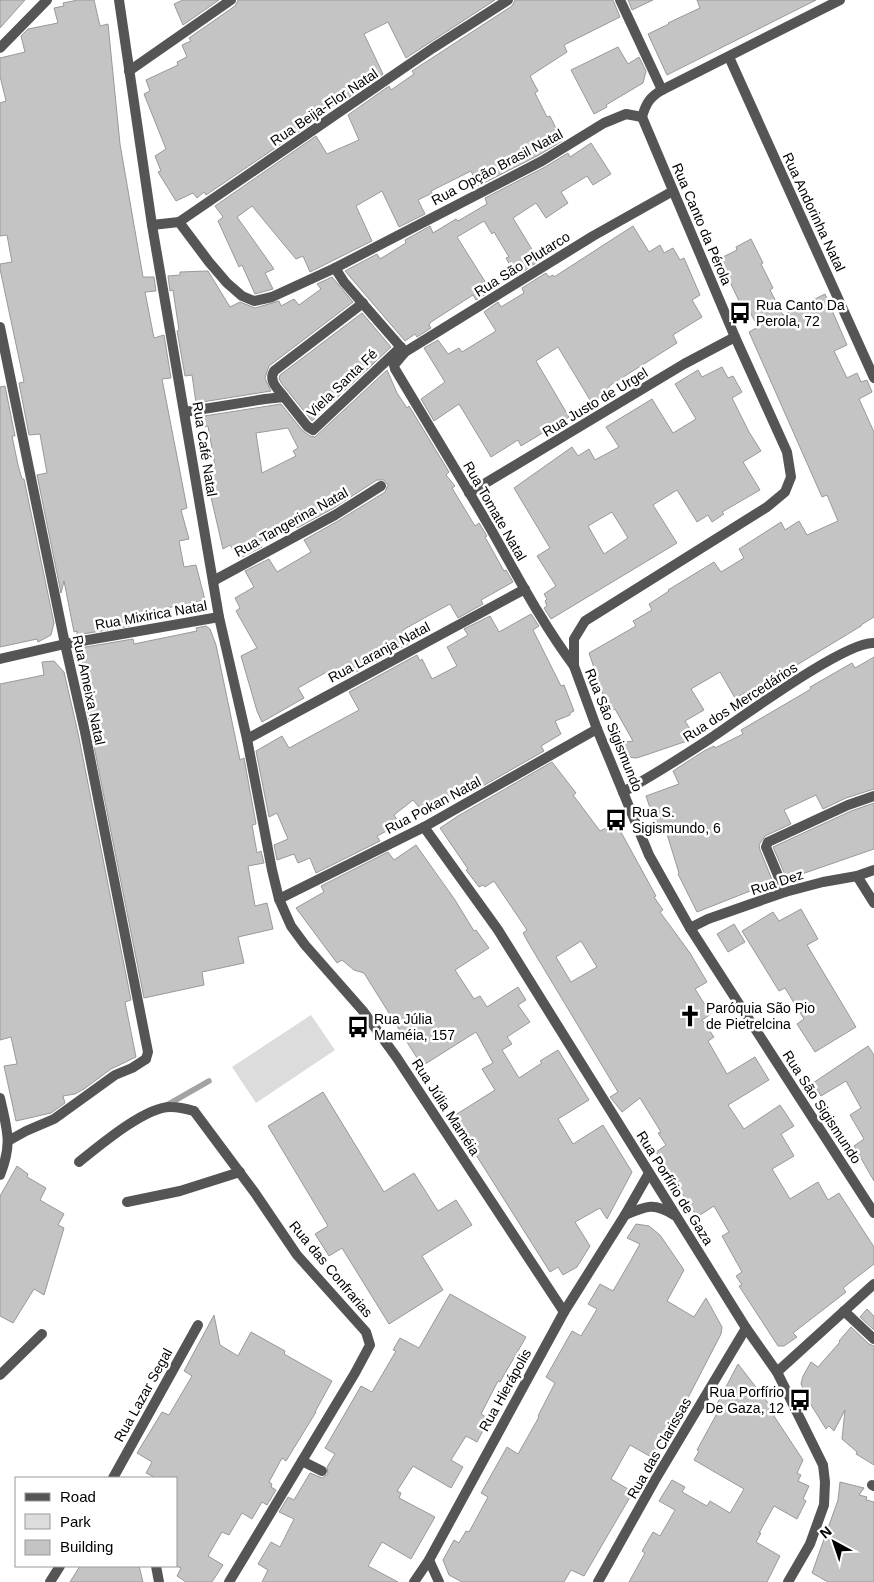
<svg xmlns="http://www.w3.org/2000/svg" width="874" height="1582" font-family="Arial,sans-serif">
<style>
.green{fill:#dcdcdc}
.lines{fill:none;stroke-linecap:round;stroke-linejoin:round}
.stream{stroke:#a3a3a3;stroke-width:5.5}
.building{fill:#c4c4c4;stroke:#999;fill-rule:evenodd}
.lane{stroke:#555;stroke-width:10}
.street{stroke:#555;stroke-width:10}
.labels{text-anchor:middle;dominant-baseline:central;stroke-width:5;stroke-linejoin:round;paint-order:stroke}
.street-label{font-size:14px;fill:#000;stroke:#fff}
.poi-label{font-size:14px;fill:#000;stroke:#fff;text-anchor:start}
</style>
<rect width="100%" height="100%" fill="#fff"/>
<polygon class="green" points="311,1015 335,1050 256,1103 232,1067"/>
<g class="lines">
<polyline class="stream" points="167,1105 209,1081"/>
</g>
<g class="building">
<polygon points="0,0 25,0 0,28"/>
<polygon points="78,0 94,0 100,26 108,24 120,144 143,277 154,277 156,291 145,292 154,338 164,335 171,378 162,379 187,508 181,510 189,539 179,541 184,567 196,565 205,600 129,616 130,626 77,635 77,631 74,632 64,581 61,593 37,475 47,473 40,434 29,435 19,383 24,382 0,269 0,264 12,262 7,235 0,236 0,103 6,101 0,76 0,58 25,52 21,36 28,29 58,23 54,8 64,6 63,3"/>
<polygon points="183,0 219,0 183,25 174,4"/>
<polygon points="238,0 495,0 406,58 388,22 364,34 383,74 342,102 341,100 308,123 309,125 206,195 204,192 197,198 193,193 176,201 158,172 161,171 155,156 166,149 144,94 150,91 146,80 178,65 177,62 187,57 182,45 191,41 189,38 235,6"/>
<polygon points="515,0 613,0 620,17 564,45 567,52 530,76 538,91 535,93 547,117 550,116 562,141 539,155 478,186 471,171 431,191 432,193 418,200 425,214 399,227 382,191 356,206 372,241 310,272 303,256 296,259 252,206 237,217 274,269 265,273 273,289 255,294 242,265 239,267 218,221 223,217 215,206 316,136 327,154 359,140 348,115 389,86 391,90 414,74 412,71 512,6"/>
<polygon points="628,0 653,0 632,10"/>
<polygon points="697,0 816,0 667,75 648,34 669,24 668,23 700,8"/>
<polygon points="618,47 628,64 639,57 646,71 643,83 606,105 607,107 594,114 571,70"/>
<polygon points="591,143 611,174 593,185 587,176 561,192 568,203 546,218 536,203 513,218 539,261 516,276 506,258 509,257 494,232 492,234 484,221 457,237 491,291 476,300 473,295 431,322 429,325 431,328 417,337 415,334 405,341 345,271 377,254 380,259 406,243 405,240 430,226 433,233 456,219 458,221 487,204 485,198 545,167 568,153 570,157"/>
<polygon points="633,226 649,252 660,245 664,253 673,248 680,260 684,258 700,295 692,300 702,317 673,335 677,343 609,386 612,391 592,403 558,347 536,361 569,417 521,446 518,440 491,457 459,404 434,421 421,399 445,382 424,348 438,340 448,354 459,348 462,352 496,331 484,312 498,302 501,307 524,293 522,288 546,273 549,277 553,275 554,277"/>
<polygon points="751,239 763,263 761,264 773,288 770,290 783,315 825,294 847,345 834,351 847,378 857,373 861,382 867,380 872,392 859,399 874,432 874,617 861,625 861,626 759,688 758,686 735,698 720,672 691,689 704,710 685,721 690,729 683,733 687,741 643,756 636,758 628,757 618,743 633,741 615,709 609,712 589,653 636,626 633,621 652,610 649,604 669,591 668,590 714,562 721,572 744,558 739,549 781,522 785,530 799,521 807,535 838,521 827,495 822,497 749,332 758,327 745,303 741,305 719,259 737,250 736,247"/>
<polygon points="208,271 230,307 240,302 255,308 279,301 281,306 294,299 299,305 321,289 317,284 332,277 353,302 269,366 265,378 271,391 196,403 192,375 185,376 177,331 179,330 173,290 170,291 168,276 180,275 180,272"/>
<polygon points="362,313 391,347 312,421 282,384 279,379 280,375"/>
<path d="M722,367L728,378L733,376L742,392L732,398L749,432L761,451L743,462L760,490L722,512L724,514L712,522L708,515L697,522L677,490L653,505L677,543L551,619L544,608L547,606L545,601L547,599L544,594L556,586L537,556L550,548L514,488L572,447L578,456L589,449L595,460L619,447L606,427L652,399L673,433L696,419L675,384L698,370L702,377ZM612,512L628,538L604,554L588,526Z"/>
<path d="M387,370L397,393L407,408L409,406L449,472L446,475L455,486L452,488L475,526L479,523L487,536L485,537L504,571L506,570L513,582L481,600L483,604L458,618L450,604L426,617L403,630L410,643L343,679L342,677L338,679L332,669L298,688L304,698L262,722L257,711L241,656L257,648L236,611L240,608L235,598L254,587L245,571L269,559L277,572L311,552L304,540L338,521L385,492L388,485L384,480H377L332,509L297,528L294,524L259,542L262,547L238,559L230,545L223,549L204,467L215,466L208,426L200,428L198,417L281,404L302,430L310,436L315,437ZM288,428L298,448L293,451L296,456L262,473L256,433Z"/>
<polygon points="5,386 15,436 12,436 18,465 22,479 24,479 54,623 51,635 38,642 37,639 0,647 0,387"/>
<polygon points="531,614 539,626 533,630 561,686 564,685 574,711 570,713 570,715 555,721 561,734 541,746 544,751 481,787 479,784 423,812 413,800 394,815 400,824 377,836 380,841 316,873 310,858 298,863 294,854 277,860 274,845 288,839 277,813 269,817 256,751 282,736 289,748 359,710 349,692 417,655 420,661 422,659 432,679 457,666 447,647 468,635 464,629 490,616 499,632"/>
<polygon points="206,626 210,629 216,645 240,760 244,758 256,824 252,825 257,853 261,851 264,863 248,866 255,906 267,903 273,929 238,937 244,963 202,972 204,985 144,998 84,696 89,702 80,648 133,639 134,644 197,631 196,628"/>
<polygon points="874,657 874,789 846,798 823,809 816,795 784,810 791,824 765,836 759,845 760,850 773,882 697,912 678,874 679,873 666,831 665,831 664,829 658,831 646,796 679,784 673,771 704,751 714,746 715,748 743,734 741,730 811,689 810,687 852,663 855,668"/>
<polygon points="54,661 64,672 78,733 131,1000 125,1002 136,1057 111,1069 84,1089 75,1094 63,1096 65,1103 51,1113 16,1121 4,1066 17,1064 11,1037 0,1040 0,684 44,675 42,662"/>
<path d="M552,762L576,793L573,795L600,831L616,823L656,896L654,897L663,910L660,912L690,953L707,982L695,989L711,1014L702,1020L714,1037L708,1041L727,1074L755,1057L769,1080L728,1105L744,1129L780,1105L794,1126L781,1134L794,1156L772,1169L790,1199L818,1182L828,1200L839,1193L874,1247V1264L843,1288L846,1292L793,1333L797,1337L784,1346H778L739,1286L742,1285L736,1276L742,1272L722,1236L729,1232L714,1206L697,1217L656,1152L666,1145L658,1133L661,1132L640,1098L622,1112L610,1097L618,1092L529,944L523,933L527,930L494,881L485,887L483,885L479,887L466,870L468,869L440,828L458,816ZM581,941L597,967L571,982L556,957Z"/>
<polygon points="874,803 874,849 799,875 798,873 786,877 773,847 851,811"/>
<polygon points="416,845 455,900 474,931 476,930 489,948 455,970 474,999 480,996 487,1007 518,987 526,1000 518,1005 530,1022 507,1037 512,1044 502,1050 519,1078 542,1063 540,1061 558,1050 589,1100 558,1119 573,1144 603,1125 632,1172 607,1219 600,1208 575,1222 590,1246 577,1267 563,1275 558,1267 550,1272 452,1117 495,1090 482,1069 493,1063 476,1032 422,1066 364,973 354,970 342,960 337,963 296,908 324,892 321,886 388,852 394,860"/>
<polygon points="801,909 818,939 807,945 856,1027 815,1052 797,1024 804,1019 785,988 779,991 742,931 773,912 779,921"/>
<polygon points="734,924 745,942 728,952 717,934"/>
<polygon points="868,1046 874,1055 874,1181 854,1146 864,1139 850,1115 861,1108 846,1081 821,1096 813,1083"/>
<polygon points="323,1092 384,1192 414,1173 438,1211 456,1200 472,1225 422,1256 443,1290 389,1324 342,1248 329,1256 315,1234 328,1226 268,1126"/>
<polygon points="17,1166 28,1174 27,1177 46,1188 40,1200 64,1214 58,1225 64,1228 44,1295 34,1289 13,1323 0,1316 0,1196"/>
<polygon points="636,1224 649,1226 660,1235 684,1270 667,1301 694,1317 706,1298 722,1327 721,1334 676,1421 672,1419 667,1432 653,1458 630,1445 611,1479 633,1492 584,1576 571,1570 564,1582 462,1582 449,1575 443,1560 454,1540 459,1543 466,1531 469,1532 488,1497 481,1493 507,1447 518,1454 539,1417 538,1416 555,1383 546,1377 572,1331 581,1336 597,1309 588,1304 600,1284 613,1291 631,1260 640,1244 627,1238"/>
<polygon points="450,1294 526,1337 500,1382 498,1381 481,1414 489,1419 477,1442 466,1436 451,1460 463,1467 451,1488 413,1466 397,1491 401,1493 399,1498 435,1517 411,1559 382,1542 368,1566 398,1582 262,1582 268,1570 258,1564 271,1542 280,1547 294,1519 279,1512 288,1497 294,1500 310,1473 322,1478 328,1474 327,1467 335,1454 325,1448 361,1386 372,1392 396,1351 393,1350 400,1338 419,1348"/>
<polygon points="867,1309 874,1316 874,1330 860,1317"/>
<polygon points="214,1315 220,1345 238,1356 251,1332 285,1351 284,1354 332,1381 315,1412 316,1412 286,1461 282,1458 269,1482 272,1484 271,1487 276,1490 267,1505 262,1502 252,1519 242,1513 229,1535 222,1532 208,1556 223,1565 212,1582 186,1582 177,1576 181,1568 176,1566 176,1478 156,1478 146,1473 152,1462 137,1453 162,1412 169,1415 192,1376 184,1371"/>
<polygon points="851,1327 869,1344 874,1346 874,1465 856,1454 857,1452 842,1439 845,1410 834,1431 829,1426 826,1429 808,1400 801,1384 803,1376 811,1362 818,1367 840,1342 839,1341"/>
<polygon points="738,1364 776,1413 774,1416 803,1460 797,1473 801,1475 798,1481 809,1486 803,1499 806,1501 797,1519 774,1506 759,1533 761,1533 756,1542 780,1556 767,1582 629,1582 645,1553 642,1551 653,1532 660,1536 675,1510 659,1501 672,1480 685,1487 682,1492 707,1506 710,1501 730,1513 744,1489 694,1460 699,1451 697,1450 721,1406 717,1404"/>
<polygon points="840,1482 864,1488 859,1495 867,1497 866,1500 874,1502 874,1582 828,1582 812,1573 838,1500"/>
<polygon points="80,1566 139,1566 143,1582 70,1582"/>
</g>
<g class="lines">
<g class="lane">
<polyline points="335,268 344,282 405,352"/>
<path d="M284,397C278,389 268,381 274,371L363,303"/>
<polyline points="185,412 265,399 284,397 307,426 313,430 401,347"/>
<path d="M623,792C654,775 682,757 711,738C740,719 845,641 874,643"/>
<polyline points="785,892 766,847 768,842 848,805 874,796"/>
<polyline points="8,1141 26,1131 54,1119 115,1075 132,1068 146,1059"/>
<path d="M79,1162C99,1146 146,1106 171,1107C179,1107 187,1109 194,1111"/>
<polyline points="127,1202 180,1191 240,1172"/>
<polyline points="302,1461 322,1471"/>
<polyline points="872,1485 874,1486"/>
</g>
<g class="street">
<polyline points="119,0 152,225 219,617 247,739 272,870 279,899 291,926 305,945 363,1011 397,1058 564,1312"/>
<polyline points="620,0 662,90"/>
<polyline points="0,48 47,0"/>
<polyline points="729,57 874,378"/>
<polyline points="129,71 231,0"/>
<polyline points="642,117 735,337 787,452 791,477 785,492 767,507 585,621 574,639 574,666 597,729 649,855 690,928 874,1213"/>
<path d="M179,222L209,262L227,283L242,296L254,301L272,297L335,268L542,161L604,123L626,114L642,117C646,103 650,97 662,90L840,0"/>
<polyline points="152,225 179,222 433,48 508,0"/>
<polyline points="0,327 65,644 85,732 148,1052 146,1059"/>
<polyline points="469,493 684,364 735,337"/>
<polyline points="213,581 335,515 381,486"/>
<polyline points="0,659 65,644 219,617"/>
<path d="M574,666C541,622 516,573 489,526C458,473 426,421 395,369L394,365L405,352L593,236L673,191"/>
<polyline points="247,739 525,589"/>
<polyline points="424,827 498,930 746,1328 777,1372 823,1465 825,1482 824,1505 810,1544 788,1582"/>
<polyline points="857,876 874,903"/>
<polyline points="279,899 424,827 597,729"/>
<polyline points="690,928 708,919 785,892 823,882 857,876 874,870"/>
<path d="M0,1098C7,1130 13,1143 0,1175"/>
<polyline points="194,1111 255,1193 297,1255 366,1332 370,1345 355,1373 229,1582"/>
<path d="M625,1215C646,1206 654,1202 674,1215"/>
<polyline points="844,1311 874,1339"/>
<polyline points="777,1372 874,1284"/>
<polyline points="0,1375 42,1334"/>
<polyline points="113,1478 198,1325"/>
<polyline points="429,1560 439,1582"/>
<polyline points="156,1566 159,1582"/>
<polyline points="50,1582 60,1566"/>
<polyline points="414,1582 429,1560 564,1312 625,1215 649,1173"/>
<polyline points="598,1582 655,1480 746,1328"/>
</g>
</g>
<defs>
<g id="bus-bare" transform="scale(1.725)"><path d="M-5-6H5V4H4V6H2V4H-2V6H-4V4H-5ZM-3.5-4V0h7V-4ZM-3.5 1.2v1.5H-2V1.2ZM2 1.2v1.5H3.5V1.2Z" fill="#000" stroke="#fff" stroke-width="2.5" paint-order="stroke"/></g>
<g id="church-bare" transform="scale(1.725)"><path d="M-1.2-6h2.4v3.5h3.3v2.4h-3.3V6h-2.4V-.1h-3.3v-2.4h3.3Z" fill="#000" stroke="#fff" stroke-width="2.5" paint-order="stroke"/></g>
</defs>
<g fill-rule="evenodd">
<use href="#bus-bare" x="740" y="313"/>
<use href="#bus-bare" x="616" y="820"/>
<use href="#church-bare" x="690" y="1016"/>
<use href="#bus-bare" x="358" y="1027"/>
<use href="#bus-bare" x="800" y="1400"/>
</g>
<g class="labels">
<g class="street-label">
<text transform="translate(324 107) rotate(-34)">Rua Beija-Flor Natal</text>
<text transform="translate(497 167) rotate(-28)">Rua Opção Brasil Natal</text>
<text transform="translate(814 212) rotate(65)">Rua Andorinha Natal</text>
<text transform="translate(702 224) rotate(67)">Rua Canto da Pérola</text>
<text transform="translate(522 264) rotate(-32)">Rua São Plutarco</text>
<text transform="translate(342 383) rotate(-44)">Viela Santa Fé</text>
<text transform="translate(595 402) rotate(-31)">Rua Justo de Urgel</text>
<text transform="translate(205 449) rotate(81)">Rua Café Natal</text>
<text transform="translate(495 511) rotate(60)">Rua Tomate Natal</text>
<text transform="translate(291 522) rotate(-29)">Rua Tangerina Natal</text>
<text transform="translate(151 615) rotate(-10)">Rua Mixirica Natal</text>
<text transform="translate(379 652) rotate(-28)">Rua Laranja Natal</text>
<text transform="translate(89 690) rotate(78)">Rua Ameixa Natal</text>
<text transform="translate(740 702) rotate(-33)">Rua dos Mercedários</text>
<text transform="translate(614 730) rotate(68)">Rua São Sigismundo</text>
<text transform="translate(433 805) rotate(-28)">Rua Pokan Natal</text>
<text transform="translate(777 882) rotate(-18)">Rua Dez</text>
<text transform="translate(446 1107) rotate(57)">Rua Júlia Maméia</text>
<text transform="translate(822 1107) rotate(57)">Rua São Sigismundo</text>
<text transform="translate(675 1188) rotate(58)">Rua Porfírio de Gaza</text>
<text transform="translate(331 1269) rotate(50)">Rua das Confrarias</text>
<text transform="translate(505 1390) rotate(-61)">Rua Hierápolis</text>
<text transform="translate(143 1395) rotate(-61)">Rua Lazar Segal</text>
<text transform="translate(659 1448) rotate(-60)">Rua das Clarissas</text>
</g>
<g class="poi-label">
<text x="756" y="305">Rua Canto Da<tspan x="756" dy="16">Perola, 72</tspan></text>
<text x="632" y="812">Rua S.<tspan x="632" dy="16">Sigismundo, 6</tspan></text>
<text x="706" y="1008">Paróquia São Pio<tspan x="706" dy="16">de Pietrelcina</tspan></text>
<text x="374" y="1019">Rua Júlia<tspan x="374" dy="16">Maméia, 157</tspan></text>
<text x="784" y="1392" text-anchor="end">Rua Porfírio<tspan x="784" dy="16">De Gaza, 12</tspan></text>
</g>
</g>
<rect x="15" y="1477" width="162" height="90" fill="#ffffff" stroke="#999999"/>
<rect x="25" y="1493" width="25" height="8" fill="#555555" stroke="#999999"/>
<text x="60" y="1502" font-size="15" fill="#000000">Road</text>
<rect x="25" y="1514" width="25" height="15" fill="#dcdcdc" stroke="#999999"/>
<text x="60" y="1527" font-size="15" fill="#000000">Park</text>
<rect x="25" y="1540" width="25" height="15" fill="#c4c4c4" stroke="#999999"/>
<text x="60" y="1552" font-size="15" fill="#000000">Building</text>
<g transform="translate(834 1542) rotate(320)" stroke="#ffffff" stroke-width="4" paint-order="stroke">
<path d="M0-4L9 19L0 12L-9 19Z" fill="#000000"/>
<text y="-8" font-size="14" font-weight="bold" text-anchor="middle" fill="#000000">N</text>
</g>
</svg>
